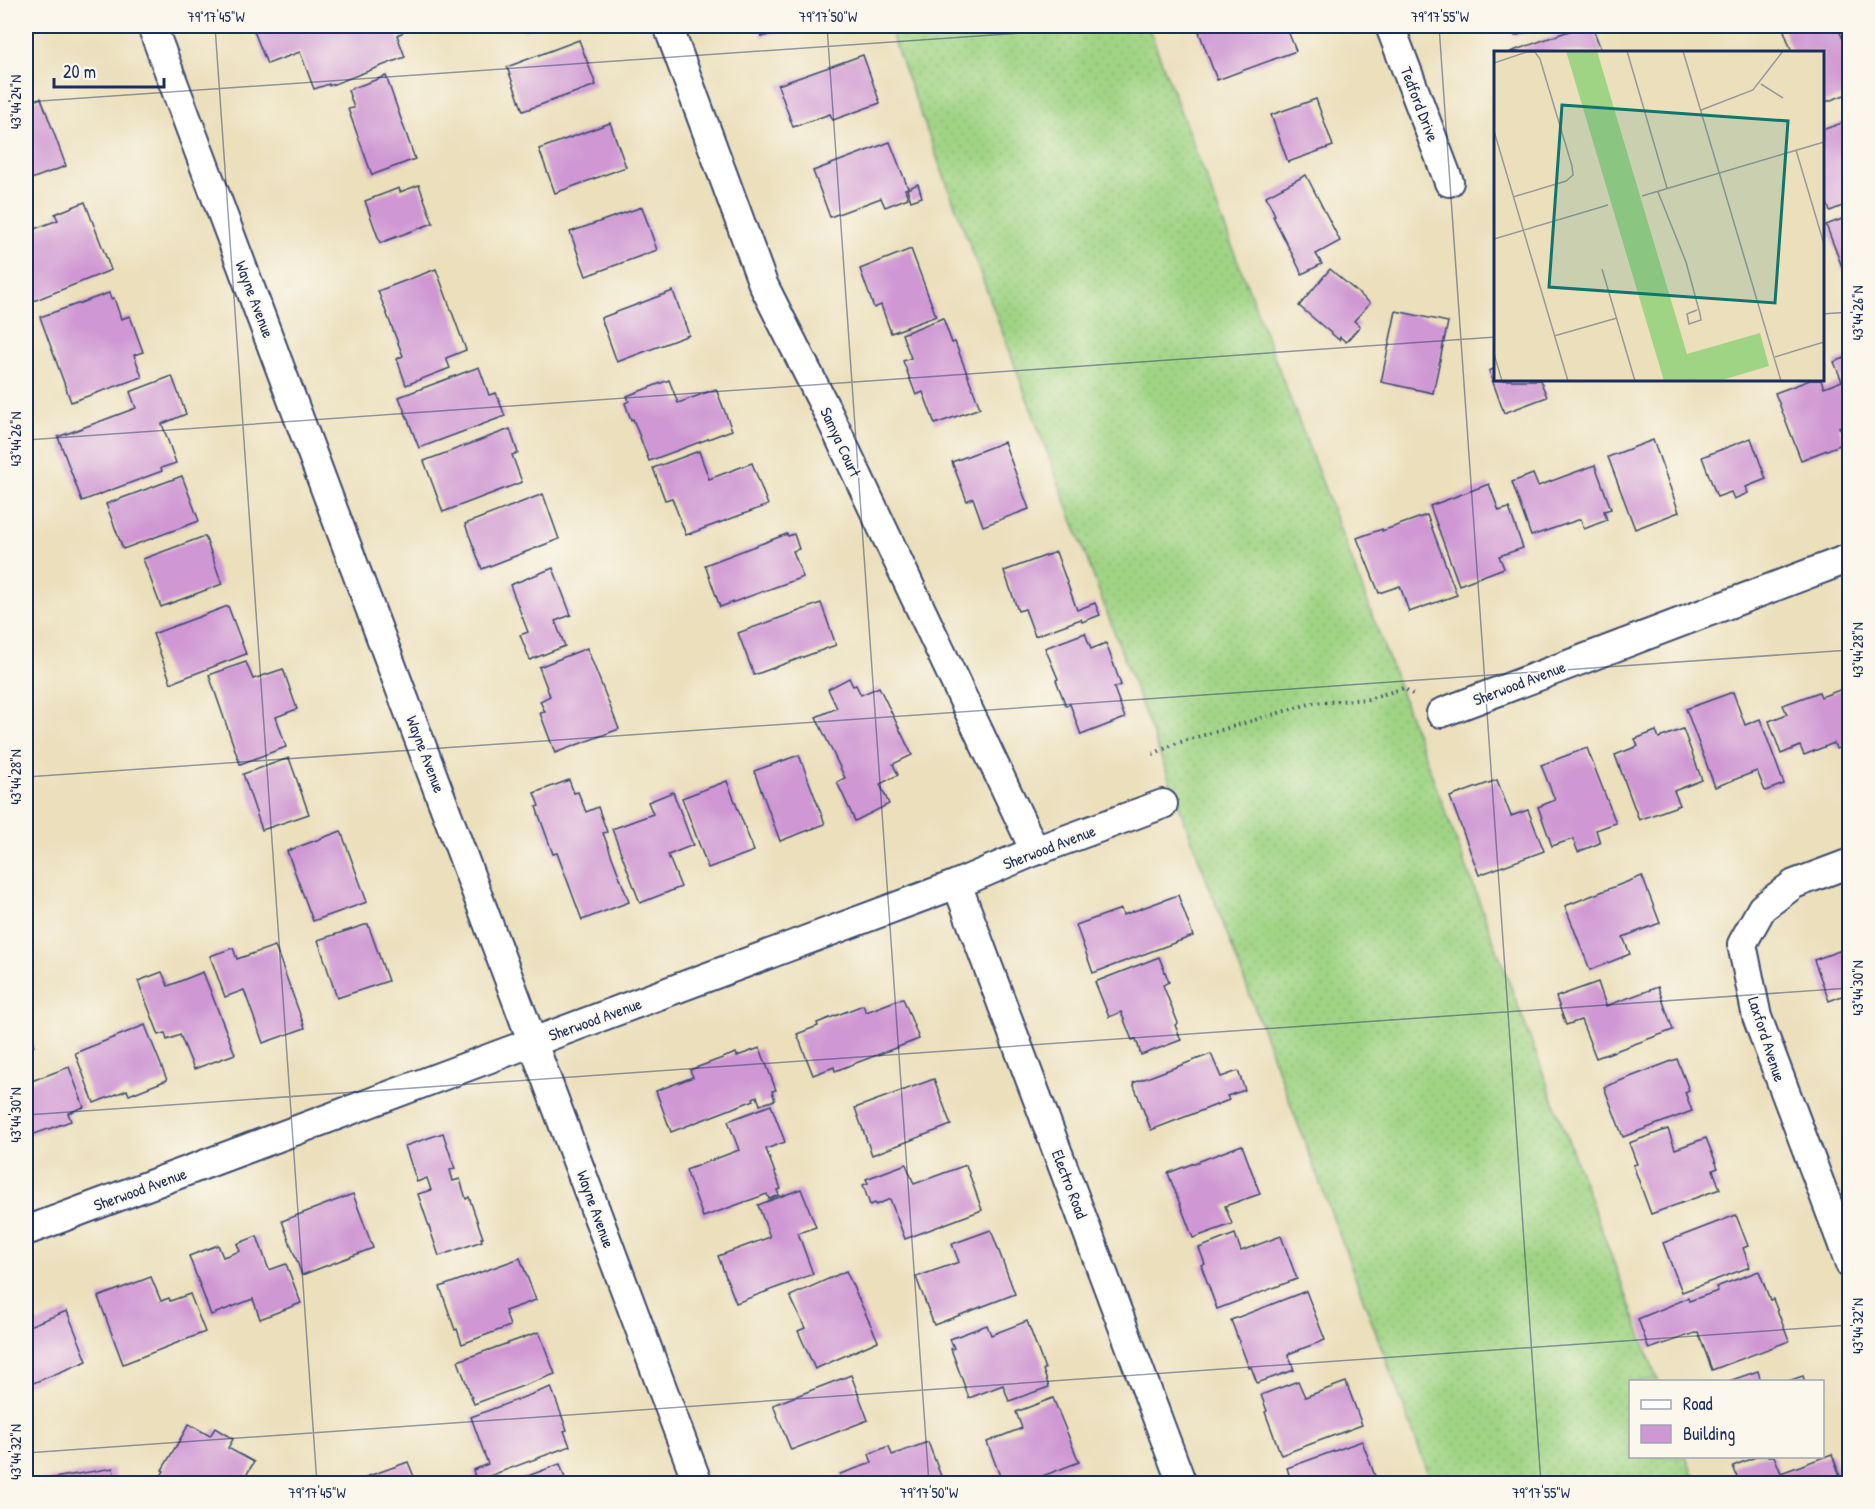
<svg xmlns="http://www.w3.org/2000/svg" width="1875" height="1509" font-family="'Patrick Hand',sans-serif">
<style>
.grass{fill:url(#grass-dots);stroke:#5e8272;stroke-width:1.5}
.building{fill:#cf97d3}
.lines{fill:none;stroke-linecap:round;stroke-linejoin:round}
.minor-casing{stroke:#3a496c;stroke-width:32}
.path{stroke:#3a496c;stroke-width:4;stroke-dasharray:1.5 4.5;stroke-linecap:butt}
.minor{stroke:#fff;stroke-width:28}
.ticks{fill:none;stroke:#1b2f5e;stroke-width:1.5;stroke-opacity:0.45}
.labels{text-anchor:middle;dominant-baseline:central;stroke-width:4.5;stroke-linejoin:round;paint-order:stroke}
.street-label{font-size:16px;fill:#1b2f5e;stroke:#fbf7ec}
.inset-road{fill:none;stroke:#989996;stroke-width:1.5}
.view{fill:#0f766e;fill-opacity:0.15;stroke:#0f766e;stroke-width:3}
.inset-edge{fill:none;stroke:#1b2f5e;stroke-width:3}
.neatline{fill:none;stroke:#1b2f5e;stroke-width:2}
.ticks-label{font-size:15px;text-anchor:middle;fill:#1b2f5e}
</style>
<defs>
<pattern id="grass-dots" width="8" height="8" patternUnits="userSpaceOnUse" patternTransform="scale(1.5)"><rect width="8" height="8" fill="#a0d485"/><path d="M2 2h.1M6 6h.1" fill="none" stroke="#89b675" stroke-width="1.8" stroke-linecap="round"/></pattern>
</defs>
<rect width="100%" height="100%" fill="#fbf7ec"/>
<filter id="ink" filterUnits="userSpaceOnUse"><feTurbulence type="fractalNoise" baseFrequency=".0167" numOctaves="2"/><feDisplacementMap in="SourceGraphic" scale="12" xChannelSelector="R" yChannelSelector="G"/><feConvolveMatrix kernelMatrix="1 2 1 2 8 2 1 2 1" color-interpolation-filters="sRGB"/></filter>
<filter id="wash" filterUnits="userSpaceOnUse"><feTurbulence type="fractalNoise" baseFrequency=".008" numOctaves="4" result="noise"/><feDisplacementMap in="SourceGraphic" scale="24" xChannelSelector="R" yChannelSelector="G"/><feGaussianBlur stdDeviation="1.35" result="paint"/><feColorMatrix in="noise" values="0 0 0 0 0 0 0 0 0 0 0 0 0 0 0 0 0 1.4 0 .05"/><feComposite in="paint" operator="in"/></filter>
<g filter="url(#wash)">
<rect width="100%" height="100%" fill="#ebdfbc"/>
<polygon class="grass" points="888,26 1148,26 1340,529 1658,1381 1630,1382 1630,1456 1686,1457 1696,1483 1432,1483"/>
<g id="blocks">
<g class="building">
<polygon points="252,26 406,26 402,33 397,35 405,57 329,86 329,84 314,89 300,52 267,64"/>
<polygon points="522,26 539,26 524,31"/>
<polygon points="758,26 794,26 762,37"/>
<polygon points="796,26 813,26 798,31"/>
<polygon points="1217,26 1286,26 1296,51 1217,80 1199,32"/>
<polygon points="1492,26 1506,26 1494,30"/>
<polygon points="1512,26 1542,26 1515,36"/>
<polygon points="1583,26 1592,26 1602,52 1510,52"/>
<polygon points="1789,26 1837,26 1843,39 1850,37 1850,93 1823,103 1822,52 1792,52 1783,28"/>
<polygon points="579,40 596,85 523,111 507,67"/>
<polygon points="863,55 880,103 833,120 830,114 793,127 778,85"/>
<polygon points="386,76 415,159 372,175 348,109 354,108 348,90"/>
<polygon points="41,98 66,166 26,181 26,104"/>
<polygon points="1316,99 1333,146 1288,162 1271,115"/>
<polygon points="1850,120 1850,203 1830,211 1822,191 1822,130"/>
<polygon points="610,123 626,167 555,193 539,149"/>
<polygon points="890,142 908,188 905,189 908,198 885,207 881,198 830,217 813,171"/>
<polygon points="1306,175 1340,241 1316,254 1322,264 1302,274 1273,216 1275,215 1266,196"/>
<polygon points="918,184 922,197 911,201 907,189"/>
<polygon points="419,185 433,223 380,243 365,201 399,188 400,192"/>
<polygon points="85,202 111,270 26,304 26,232 58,220 55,214"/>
<polygon points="642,207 657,250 586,276 570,232"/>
<polygon points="1850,216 1850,276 1849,276 1847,271 1844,272 1826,225"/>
<polygon points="911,249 936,316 891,333 881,305 874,308 860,269"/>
<polygon points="436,269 466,350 446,358 450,368 406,385 397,359 403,356 378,291"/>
<polygon points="1330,269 1370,303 1354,321 1360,326 1346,342 1340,337 1339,340 1299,306"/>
<polygon points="673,291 689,335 617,362 601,318"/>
<polygon points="109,293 111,299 114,298 121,319 130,316 143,352 134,355 142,377 71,402 40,317"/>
<polygon points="1396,311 1448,322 1433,393 1381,382"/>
<polygon points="943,318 952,343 955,342 980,408 935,424 923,392 916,395 903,361 911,358 902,334"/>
<polygon points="1850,356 1850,423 1839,427 1845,443 1801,460 1775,393 1810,380 1821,380 1824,388 1842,381 1834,362"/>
<polygon points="479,367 489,395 496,393 505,416 419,448 399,397"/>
<polygon points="1496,368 1496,380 1540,380 1547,397 1504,413 1489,371"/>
<polygon points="172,376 186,414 162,424 176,463 161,468 162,471 82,501 58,437 136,408 130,392"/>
<polygon points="669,380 678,403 716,389 732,430 649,461 633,419 631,420 625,403 629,401 627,396"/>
<polygon points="510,429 518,453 512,455 522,482 443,512 424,461"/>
<polygon points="1751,438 1766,479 1746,487 1748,493 1734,499 1731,492 1717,497 1702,457"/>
<polygon points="1653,440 1679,512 1635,529 1608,457"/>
<polygon points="1004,442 1029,509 983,526 973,498 967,501 952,462"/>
<polygon points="699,451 709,479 752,463 768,505 686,535 672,498 665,500 653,468"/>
<polygon points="1595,465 1611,509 1604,511 1607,520 1584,529 1581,519 1531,536 1512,482 1533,474 1538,486"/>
<polygon points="182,476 199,521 123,549 106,504"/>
<polygon points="1489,484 1499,511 1509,508 1523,548 1499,556 1504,568 1459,585 1430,506"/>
<polygon points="543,494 559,539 482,569 465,524"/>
<polygon points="1427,515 1457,595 1409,612 1400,586 1379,593 1357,538 1382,529 1382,531"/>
<polygon points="787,534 788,536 794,534 799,549 793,551 803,577 720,607 705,565"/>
<polygon points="205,536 222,584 161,607 143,559"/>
<polygon points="1056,552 1077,610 1095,603 1100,615 1082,622 1081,619 1035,636 1025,609 1018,611 1004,571"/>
<polygon points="553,568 571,615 555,621 565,646 530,660 520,635 528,632 510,585"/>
<polygon points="821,603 836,645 754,675 738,633"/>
<polygon points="228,606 246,654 171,683 153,634"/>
<polygon points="1085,633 1091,649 1106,643 1121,685 1114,688 1125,718 1081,735 1070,704 1066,706 1056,680 1058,679 1045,648"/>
<polygon points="587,648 619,729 555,753 540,713 545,712 540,701 550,696 539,667"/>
<polygon points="246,662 253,679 283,669 297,709 276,717 286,747 240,764 209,675"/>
<polygon points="849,678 853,686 856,685 861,695 879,687 912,755 893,764 898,775 880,784 889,804 855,821 837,782 845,778 816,717 837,708 828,689"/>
<polygon points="1850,686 1850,743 1836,749 1834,743 1804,755 1800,746 1781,754 1769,721 1787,714 1783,705 1819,692 1821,697"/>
<polygon points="1733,692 1745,725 1760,719 1784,784 1765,791 1757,771 1715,787 1686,709"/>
<polygon points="1683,729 1702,780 1674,791 1680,805 1639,820 1615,755 1638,746 1635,739 1656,731 1659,738"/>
<polygon points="1587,748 1616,823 1596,830 1600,843 1578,852 1573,839 1552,846 1538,807 1555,800 1541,765"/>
<polygon points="799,755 825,824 780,841 754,771"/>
<polygon points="289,758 309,814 262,830 243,774"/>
<polygon points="569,780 574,793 578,792 586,812 598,807 607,832 603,833 629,902 582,920 557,853 553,854 536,807 539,806 534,793"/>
<polygon points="1497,780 1511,816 1528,810 1544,851 1479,875 1450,797"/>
<polygon points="727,781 754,851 708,868 682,798"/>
<polygon points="673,792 693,845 668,855 681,887 640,903 612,829 653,814 648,802"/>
<polygon points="341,831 367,902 313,921 287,851"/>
<polygon points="1642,876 1660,923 1623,937 1630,954 1590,970 1565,906"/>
<polygon points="1178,895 1193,936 1093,973 1076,925 1121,909 1123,915"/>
<polygon points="368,924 388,981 337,998 318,940"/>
<polygon points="275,946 305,1028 263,1043 244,990 225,997 210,956 233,948 237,959"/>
<polygon points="1850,947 1850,993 1829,1001 1814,960"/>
<polygon points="1159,957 1169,982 1163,985 1178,1023 1175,1025 1181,1040 1141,1055 1136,1039 1132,1040 1121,1012 1109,1017 1095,982"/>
<polygon points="162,972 168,986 203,972 235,1054 194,1069 180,1035 167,1040 165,1033 159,1035 138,981"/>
<polygon points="1598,982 1606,1006 1658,987 1673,1030 1596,1058 1581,1020 1566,1025 1556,997"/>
<polygon points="903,998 919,1039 835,1071 834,1067 813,1075 797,1034 818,1026 817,1023 863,1005 866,1012"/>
<polygon points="26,1024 34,1046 26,1049"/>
<polygon points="145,1025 167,1080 129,1095 127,1090 94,1103 75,1053"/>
<polygon points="760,1048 776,1090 772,1091 775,1100 760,1105 757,1096 753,1098 754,1100 671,1132 656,1091 693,1077 690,1070 736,1053 737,1056"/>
<polygon points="1211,1054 1221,1077 1238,1071 1245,1090 1227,1096 1229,1100 1151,1130 1133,1083"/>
<polygon points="1677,1059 1689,1090 1685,1092 1692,1111 1623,1137 1604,1087"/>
<polygon points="69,1067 84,1107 68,1113 71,1121 26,1137 26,1083"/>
<polygon points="934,1079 951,1125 872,1155 855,1108"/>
<polygon points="771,1105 785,1142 766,1149 781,1189 777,1190 779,1195 769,1199 767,1194 703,1217 686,1170 739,1150 728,1121"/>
<polygon points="1668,1129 1675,1149 1706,1138 1718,1168 1713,1170 1720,1189 1651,1214 1633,1165 1637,1164 1629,1143"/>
<polygon points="443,1133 455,1169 450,1170 453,1181 460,1179 466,1199 469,1197 483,1238 481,1238 482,1241 439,1256 418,1194 431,1190 427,1178 417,1182 405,1146"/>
<polygon points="1242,1145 1260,1194 1225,1206 1232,1224 1193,1238 1168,1173"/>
<polygon points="906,1164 914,1184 966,1165 982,1210 905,1239 890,1199 876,1205 875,1203 870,1205 863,1185 868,1183 866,1179"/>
<polygon points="801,1189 816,1227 798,1233 813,1274 736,1303 718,1256 770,1237 758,1205"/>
<polygon points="353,1194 373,1248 302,1275 282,1221"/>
<polygon points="1736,1215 1748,1246 1743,1248 1750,1267 1682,1292 1663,1243"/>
<polygon points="991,1230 1015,1294 934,1325 916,1277 959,1262 952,1244"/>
<polygon points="1235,1234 1241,1251 1281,1236 1297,1279 1217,1309 1201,1265 1205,1264 1199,1248"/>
<polygon points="257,1236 269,1270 286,1264 301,1303 260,1319 253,1299 211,1315 189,1256 218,1245 223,1257 240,1251 237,1244"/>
<polygon points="520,1258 536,1300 505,1311 510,1326 462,1344 457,1329 455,1330 440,1287"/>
<polygon points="846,1271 878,1341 815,1369 798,1331 805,1328 790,1296"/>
<polygon points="1759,1271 1770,1300 1773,1299 1789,1341 1712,1370 1698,1332 1649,1349 1638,1319 1688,1298 1689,1301 1718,1291 1716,1287"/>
<polygon points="151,1277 161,1301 169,1298 170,1301 190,1294 205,1332 123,1364 98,1297"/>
<polygon points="1306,1291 1325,1340 1288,1354 1294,1370 1257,1383 1251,1367 1249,1368 1231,1320"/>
<polygon points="67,1311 87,1361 26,1386 26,1327"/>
<polygon points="1027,1321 1045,1369 1043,1370 1049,1387 1009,1401 1003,1385 969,1398 951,1349 954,1348 950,1339 987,1325 991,1335"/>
<polygon points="539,1332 555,1374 474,1404 458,1361"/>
<polygon points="1758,1371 1761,1382 1729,1382 1729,1381"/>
<polygon points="851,1375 868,1420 791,1450 773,1405"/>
<polygon points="1803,1376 1805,1382 1788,1382 1788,1381"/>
<polygon points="1298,1381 1305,1397 1346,1382 1362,1425 1281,1455 1265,1412 1267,1411 1261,1395"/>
<polygon points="551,1387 567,1430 564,1431 570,1446 476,1481 473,1470 488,1464 471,1417"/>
<polygon points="1053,1398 1079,1462 1022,1484 1003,1484 987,1442 1022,1428 1016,1412"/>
<polygon points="189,1424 210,1436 215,1428 233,1439 228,1448 254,1462 241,1484 156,1484 164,1471 162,1470"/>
<polygon points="1362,1441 1378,1484 1292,1484 1287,1468"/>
<polygon points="928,1442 944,1484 843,1484 840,1474 872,1463 869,1454 889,1446 892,1455"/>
<polygon points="1832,1454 1843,1484 1740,1484 1733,1466 1758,1456 1774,1456 1781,1473"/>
<polygon points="408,1462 417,1484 369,1484 366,1477"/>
<polygon points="560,1464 567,1484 509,1484 509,1483"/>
<polygon points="113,1468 116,1484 30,1484 30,1482"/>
<polygon points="497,1476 500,1484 478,1484 478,1483"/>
</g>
</g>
</g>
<g filter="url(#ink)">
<use href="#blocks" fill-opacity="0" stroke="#3a496c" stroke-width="1.5"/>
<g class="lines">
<g class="minor-casing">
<g id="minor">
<polyline points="152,26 698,1484"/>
<polyline points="668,26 763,284 829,415 1035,851"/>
<polyline points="1390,26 1449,182"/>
<polyline points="1441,713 1850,558"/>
<polyline points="1850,863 1794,884 1762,908 1742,944 1757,1017 1850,1264"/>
<polyline points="957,884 1182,1484"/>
<polyline points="26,1231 957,884 1035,851 1163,804"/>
</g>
</g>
<polyline class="path" points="1153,754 1177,743 1302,706 1313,703 1368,699 1404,688 1415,696"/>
<use href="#minor" class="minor"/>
</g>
</g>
<path class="ticks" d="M215,26L317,1484M827,26L929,1484M1439,26L1541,1484M26,102L1121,26M1822,314L1850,312M26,440L1496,337M26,777L1850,650M26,1115L1850,988M26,1453L1850,1325"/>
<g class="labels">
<g class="street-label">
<text transform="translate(1420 104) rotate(69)">Tedford Drive</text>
<text transform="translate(255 299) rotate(69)">Wayne Avenue</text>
<text transform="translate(841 442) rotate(65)">Samya Court</text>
<text transform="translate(1519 683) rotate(-21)">Sherwood Avenue</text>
<text transform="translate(426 754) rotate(69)">Wayne Avenue</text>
<text transform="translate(1049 847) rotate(-21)">Sherwood Avenue</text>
<text transform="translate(595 1019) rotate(-20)">Sherwood Avenue</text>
<text transform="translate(1767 1039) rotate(72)">Laxford Avenue</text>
<text transform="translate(1070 1184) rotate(69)">Electro Road</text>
<text transform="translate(140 1189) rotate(-20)">Sherwood Avenue</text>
<text transform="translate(596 1209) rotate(70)">Wayne Avenue</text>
</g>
</g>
<g transform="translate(1494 51)">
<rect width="330" height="330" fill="#ebdfbc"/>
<path d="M72,0H103L193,303L266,282L275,315L225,330H170Z" fill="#a0d485"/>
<path class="inset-road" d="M133,0L173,137M189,0L287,330M0,12L33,1H41L46,8L78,115L79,124L72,130L19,146M267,33L289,47M207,59L259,39L289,0M0,80L74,330M302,99L330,193M164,141L192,211L206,263L207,269L195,273L193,263L203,259M148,145L330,91M0,188L114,154M108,218L141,330M60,285L123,267M0,303L8,330M281,306L330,291"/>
<path class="view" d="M68,54L294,70L281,252L55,236Z"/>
<rect width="330" height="330" class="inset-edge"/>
</g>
<rect width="1875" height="1509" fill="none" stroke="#fbf7ec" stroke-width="66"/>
<rect x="1629" y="1380" width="195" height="78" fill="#fbf7ec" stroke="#a1a7b3" stroke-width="1.5"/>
<rect x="1641" y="1400" width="30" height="9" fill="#ffffff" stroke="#a1a7b3" stroke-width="1.5"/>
<text x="1683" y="1410" font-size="18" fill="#1b2f5e">Road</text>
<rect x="1641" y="1425" width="30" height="18" fill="#cf97d3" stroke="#a1a7b3" stroke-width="1.5"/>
<text x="1683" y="1440" font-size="18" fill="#1b2f5e">Building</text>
<path d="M54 78v9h110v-9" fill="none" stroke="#1b2f5e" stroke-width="3"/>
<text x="63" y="78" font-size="18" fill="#1b2f5e" stroke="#fbf7ec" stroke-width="4.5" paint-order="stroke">20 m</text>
<rect x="33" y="33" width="1809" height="1443" class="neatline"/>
<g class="ticks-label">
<text x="216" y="22">79°17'45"W</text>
<text x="828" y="22">79°17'50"W</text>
<text x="1440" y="22">79°17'55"W</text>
<text transform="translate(16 102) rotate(-90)" y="5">43°44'24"N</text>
<text transform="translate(1858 313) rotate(-90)" y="5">43°44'26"N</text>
<text transform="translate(16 439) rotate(-90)" y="5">43°44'26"N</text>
<text transform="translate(1858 650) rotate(-90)" y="5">43°44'28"N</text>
<text transform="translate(16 777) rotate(-90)" y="5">43°44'28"N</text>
<text transform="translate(1858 988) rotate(-90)" y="5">43°44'30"N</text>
<text transform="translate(16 1115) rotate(-90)" y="5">43°44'30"N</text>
<text transform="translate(1858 1326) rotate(-90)" y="5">43°44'32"N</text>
<text transform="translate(16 1452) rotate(-90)" y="5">43°44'32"N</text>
<text x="317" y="1498">79°17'45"W</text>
<text x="929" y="1498">79°17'50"W</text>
<text x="1541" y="1498">79°17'55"W</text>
</g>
</svg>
